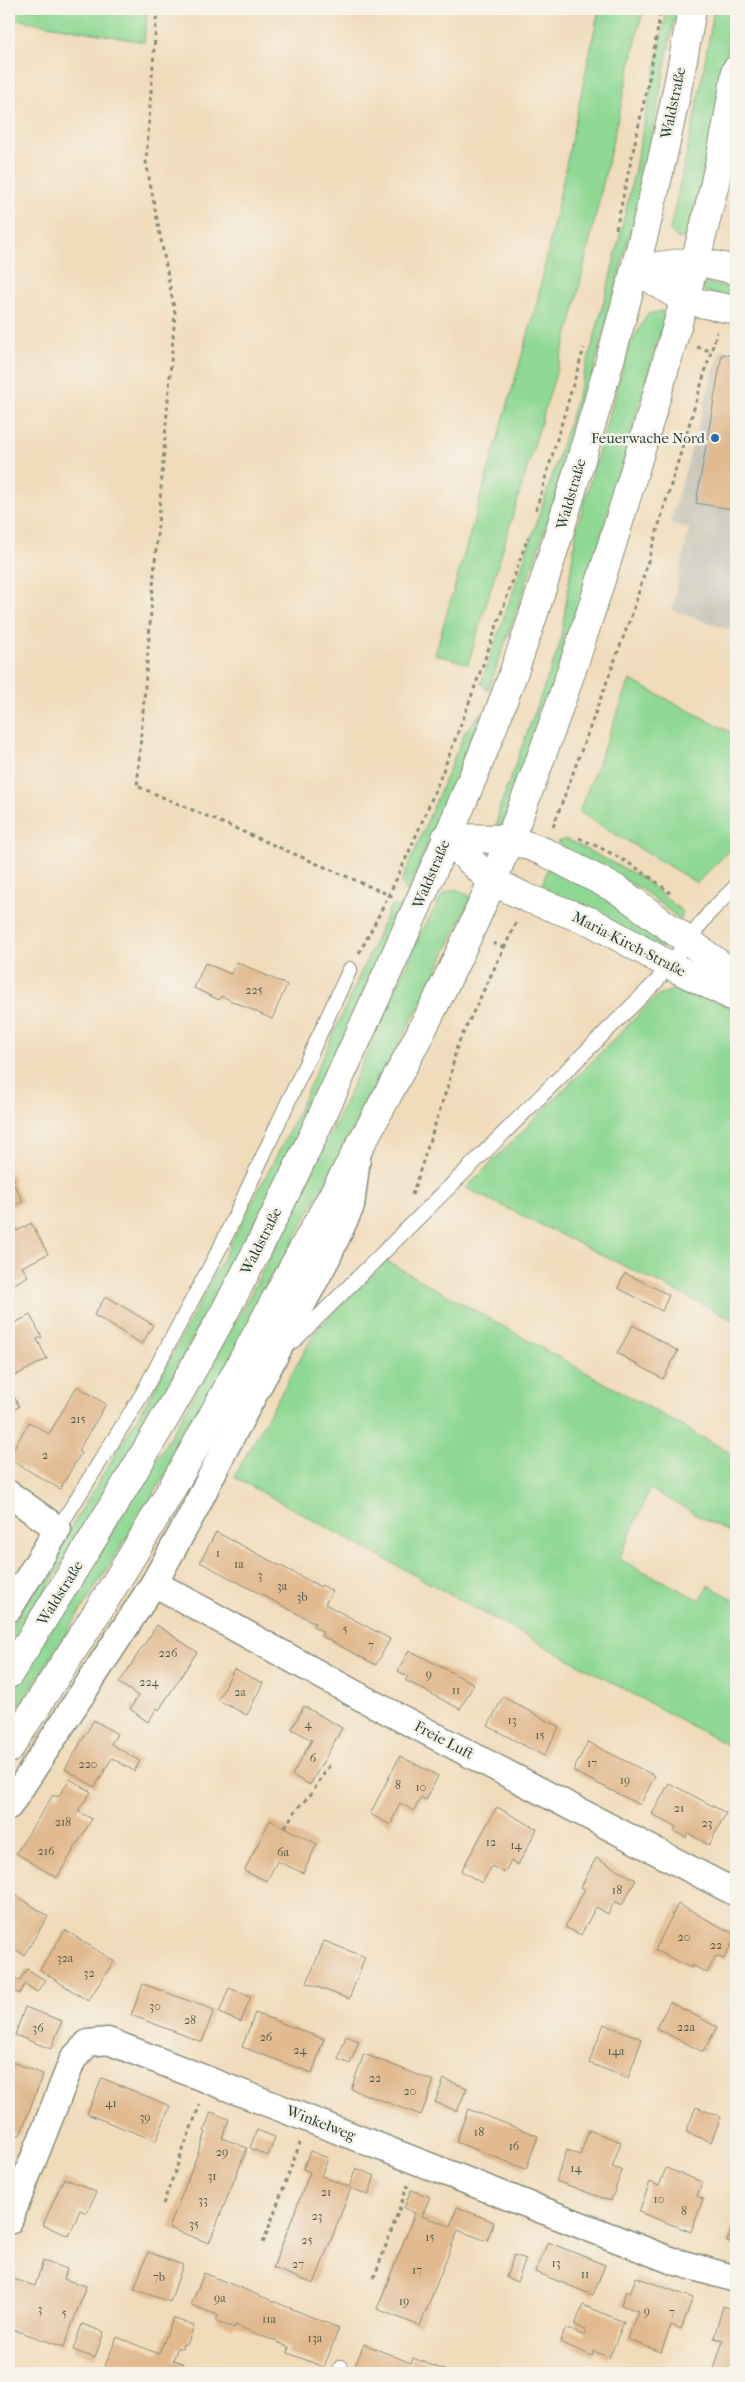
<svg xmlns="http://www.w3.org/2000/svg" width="745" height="2382" font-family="'IM FELL French Canon',serif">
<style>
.industrial{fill:#c6c5b8}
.green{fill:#8ed893;stroke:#568a64}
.building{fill:#e1ba90}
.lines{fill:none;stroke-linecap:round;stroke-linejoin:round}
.lane-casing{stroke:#888c78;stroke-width:16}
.street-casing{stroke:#888c78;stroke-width:29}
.secondary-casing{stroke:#888c78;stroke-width:30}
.path{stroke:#888c78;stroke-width:3;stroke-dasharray:4 4;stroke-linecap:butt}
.lane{stroke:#fff;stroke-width:14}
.street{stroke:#fff;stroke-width:26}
.secondary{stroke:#fff;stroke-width:28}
.poi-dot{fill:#1f6fb2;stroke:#f7f3e8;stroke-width:2}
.labels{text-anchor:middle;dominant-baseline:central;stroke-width:5;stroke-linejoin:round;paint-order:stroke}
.number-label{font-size:12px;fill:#505c4b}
.street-label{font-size:15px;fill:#1f3d34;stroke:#f7f3e8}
.poi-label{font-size:15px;fill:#1f3d34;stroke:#f7f3e8;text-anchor:end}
</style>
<rect width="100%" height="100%" fill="#f7f3e8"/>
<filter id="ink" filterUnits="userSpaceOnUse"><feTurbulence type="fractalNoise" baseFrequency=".02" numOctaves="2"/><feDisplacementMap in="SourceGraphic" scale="10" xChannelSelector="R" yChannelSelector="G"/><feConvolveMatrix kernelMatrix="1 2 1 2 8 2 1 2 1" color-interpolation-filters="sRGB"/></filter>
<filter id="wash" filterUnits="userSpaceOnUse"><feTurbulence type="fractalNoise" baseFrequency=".0096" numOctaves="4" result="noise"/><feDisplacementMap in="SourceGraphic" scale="20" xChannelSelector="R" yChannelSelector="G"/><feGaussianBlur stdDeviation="1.12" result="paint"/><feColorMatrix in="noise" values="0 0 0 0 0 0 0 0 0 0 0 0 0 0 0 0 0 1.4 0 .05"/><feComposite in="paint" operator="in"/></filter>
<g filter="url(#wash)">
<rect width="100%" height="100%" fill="#f0dcbb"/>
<polygon class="industrial" points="720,350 736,353 736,632 672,610 689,528 670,523"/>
<g class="green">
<polygon points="9,9 147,9 144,42 9,18"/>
<polygon points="599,9 643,9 571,323 468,664 435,654 536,307"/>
<path d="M667,9H676L642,187L583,411L544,533L488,691L481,683C513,591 546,499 574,407C615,276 641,142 667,9Z"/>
<polygon points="714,9 732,9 723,89 689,235 678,239 670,230 699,96"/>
<polygon points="706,283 736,288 736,300 704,291 702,286"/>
<polygon points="662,311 665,316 566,658 501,828 496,828 500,806 560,644 577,527 629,346 648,314"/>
<polygon points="630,680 736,735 736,844 697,883 579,812"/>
<polygon points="482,712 408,892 401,883 466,730"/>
<polygon points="566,839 642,878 683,912 681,920 641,889 566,849 557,842"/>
<polygon points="548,868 598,893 667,938 662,948 540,890"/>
<path d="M456,889L471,897L429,988L189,1436L113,1560L9,1723V1696C108,1541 206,1385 289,1220C336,1127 376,1030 420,935L443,894Z"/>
<polygon points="391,906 403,907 298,1141 161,1398 9,1652 9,1630 154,1390 287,1136"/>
<polygon points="681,986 736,1010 736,1321 466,1188 656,997"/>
<polygon points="386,1261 736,1456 736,1536 650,1489 619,1559 700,1600 708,1585 736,1601 736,1750 234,1477 317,1329"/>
</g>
<g id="blocks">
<g class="building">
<polygon points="722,354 736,356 736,510 696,503"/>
<polygon points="237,962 287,985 272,1019 221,996 219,1000 194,988 205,963 231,974"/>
<polygon points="10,1171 15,1180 12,1181 23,1201 9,1209 14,1218 11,1220 17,1231 31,1223 48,1254 22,1267 28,1276 9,1287 9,1172"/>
<polygon points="625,1273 669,1295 662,1311 618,1288"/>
<polygon points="106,1296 153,1325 142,1344 94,1315"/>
<polygon points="30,1315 42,1337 37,1339 47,1359 9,1379 9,1326"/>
<polygon points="633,1325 678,1351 663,1379 617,1353"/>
<polygon points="9,1386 19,1407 9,1412"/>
<polygon points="77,1386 106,1404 78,1451 81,1453 60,1489 9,1459 9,1456 29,1422 49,1434"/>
<polygon points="216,1532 321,1587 322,1585 332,1591 325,1604 390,1639 376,1665 321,1636 323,1632 313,1626 315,1623 200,1562"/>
<polygon points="157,1625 197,1652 159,1710 157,1708 148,1722 130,1709 138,1696 119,1683"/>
<polygon points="409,1650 474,1684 460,1709 405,1680 408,1677 398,1671"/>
<polygon points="234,1669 263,1683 247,1715 218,1700"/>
<polygon points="503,1697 559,1727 544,1756 488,1726"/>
<polygon points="304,1706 342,1728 310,1785 292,1775 312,1740 292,1729"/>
<polygon points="94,1720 117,1734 111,1744 140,1761 134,1771 112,1758 95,1787 65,1769"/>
<polygon points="588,1742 655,1776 640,1805 573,1771"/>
<polygon points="400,1756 438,1776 426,1800 421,1797 414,1811 400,1803 390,1825 370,1814"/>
<polygon points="70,1779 91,1792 78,1811 92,1819 57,1878 16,1853 53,1795 58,1797"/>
<polygon points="669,1783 726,1813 709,1845 688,1833 686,1838 674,1831 676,1827 652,1814"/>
<polygon points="497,1807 537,1829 518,1865 511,1861 504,1873 492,1866 482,1883 461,1871"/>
<polygon points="270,1820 317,1844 303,1873 277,1861 267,1881 244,1871"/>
<polygon points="596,1858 636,1880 622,1905 615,1901 608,1914 596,1907 581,1935 565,1927 585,1889 581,1887"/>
<polygon points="9,1891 48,1916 24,1955 9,1945"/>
<polygon points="678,1904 736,1935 724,1959 716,1956 707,1973 692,1965 691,1968 655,1950"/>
<polygon points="65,1930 114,1961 88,2001 40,1970"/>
<polygon points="324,1941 365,1957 349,1999 307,1983"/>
<polygon points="27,1969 45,1980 37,1992 25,1984 19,1994 9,1988 9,1974 19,1981"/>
<polygon points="143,1984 214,2010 202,2042 131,2015"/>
<polygon points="229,1988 251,1996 241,2022 219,2013"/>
<polygon points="670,2002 717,2027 703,2052 656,2028"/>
<polygon points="25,2007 62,2021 51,2049 15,2035"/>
<polygon points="255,2013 324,2039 312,2073 242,2047"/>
<polygon points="604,2024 642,2039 628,2078 589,2063"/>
<polygon points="346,2036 359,2041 350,2064 338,2059"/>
<polygon points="364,2054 434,2081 421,2115 351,2089"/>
<polygon points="9,2061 43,2074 20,2135 9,2131"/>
<polygon points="102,2078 170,2106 156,2141 87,2114"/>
<polygon points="444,2079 467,2088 457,2111 435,2102"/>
<polygon points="696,2107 721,2117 711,2142 686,2132"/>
<polygon points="468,2109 538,2136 526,2169 456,2142"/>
<polygon points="211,2112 229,2119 222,2138 247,2148 209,2243 169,2228 206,2132 204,2131"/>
<polygon points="257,2130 275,2137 268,2156 250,2148"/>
<polygon points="589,2130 621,2142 612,2167 622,2170 611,2201 556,2181 567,2150 580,2155"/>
<polygon points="310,2151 328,2158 321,2176 349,2187 356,2168 375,2176 368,2195 351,2188 314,2284 273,2268 310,2172 303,2169"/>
<polygon points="666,2168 702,2182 697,2196 703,2199 691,2232 639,2212 650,2182 659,2186"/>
<polygon points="64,2178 96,2192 87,2213 80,2210 69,2236 43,2225"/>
<polygon points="411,2190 430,2197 422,2216 450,2226 457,2207 494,2222 487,2241 458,2230 420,2326 377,2309 415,2213 404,2208"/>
<polygon points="736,2217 736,2245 727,2242"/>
<polygon points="548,2242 605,2265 593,2295 535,2272"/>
<polygon points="148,2252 183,2265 170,2302 134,2289"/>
<polygon points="514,2255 526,2259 517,2282 506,2277"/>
<polygon points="43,2261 67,2269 64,2279 86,2286 64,2347 9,2328 9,2286 11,2278 35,2286"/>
<polygon points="204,2273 339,2328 324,2367 288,2353 289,2347 235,2325 234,2328 216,2321 218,2315 191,2305"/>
<polygon points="636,2277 693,2298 681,2329 671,2325 661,2352 627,2339 638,2311 621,2305 626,2291 630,2293"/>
<polygon points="583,2305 624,2322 609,2358 594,2351 592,2356 560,2342 566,2328 584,2336 586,2330 575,2325"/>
<polygon points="723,2306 736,2310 736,2367 734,2373 713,2373 723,2340 714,2338"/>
<polygon points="173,2318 194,2326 187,2345 183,2344 182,2349 178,2347 173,2360 183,2363 179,2373 102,2373 117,2337 159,2354"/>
<polygon points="82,2324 104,2332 95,2358 73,2350"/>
<polygon points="364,2344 411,2363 413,2358 451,2373 352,2373"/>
</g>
</g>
</g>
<g filter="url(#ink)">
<use href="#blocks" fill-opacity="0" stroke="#888c78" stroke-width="1"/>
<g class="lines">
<g class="lane-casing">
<g id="lane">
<polyline points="286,1345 295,1340 656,982 710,912 736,886"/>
<polyline points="58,1529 141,1396 221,1246 350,969"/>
<polyline points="339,2373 341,2367"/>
</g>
</g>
<g class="street-casing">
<g id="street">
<polyline points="9,1494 58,1529 9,1609"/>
<polyline points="154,1583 366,1700 736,1893"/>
<polyline points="9,1806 154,1583 195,1509 222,1454 327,1258 351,1206 358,1150"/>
<polyline points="9,2221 73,2059 88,2043 108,2041 673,2261 736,2279"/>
</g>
</g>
<g class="secondary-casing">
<g id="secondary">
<polyline points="636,269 684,300 736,310"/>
<polyline points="636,269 696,261 736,270"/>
<polyline points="446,838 492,881 527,898 592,922 669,965 736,998"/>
<polyline points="446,838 510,839 545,852 618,890 736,976"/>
<path d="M9,1674C93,1540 176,1406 249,1266C298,1172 341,1074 385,978C427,884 470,790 506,693C540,602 566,509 594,416C633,282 669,147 692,9"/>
<path d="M9,1749C47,1689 87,1630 124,1569C190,1462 248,1349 309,1238C373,1122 439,1006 491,884C554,737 601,583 647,429C681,311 719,193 736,70"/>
</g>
</g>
<g class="path">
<polyline points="157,9 146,162 175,313 137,786 394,897"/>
<polyline points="616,229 650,74 661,9"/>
<polyline points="697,347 711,351"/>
<polyline points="536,510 584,348"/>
<polyline points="553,827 633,611 717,332"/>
<path d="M579,838C613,853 642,869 670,893"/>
<polyline points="493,943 505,948"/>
<path d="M359,953C431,821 478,678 528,537"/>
<polyline points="412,1195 449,1082 457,1046 517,921"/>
<polyline points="285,1827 295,1811 311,1794 331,1763"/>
<polyline points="163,2204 200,2104"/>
<polyline points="263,2243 300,2143"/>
<polyline points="374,2278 408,2185"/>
</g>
<use href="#lane" class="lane"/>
<use href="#street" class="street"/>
<use href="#secondary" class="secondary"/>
</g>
</g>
<circle class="poi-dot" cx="715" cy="438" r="5"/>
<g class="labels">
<g class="number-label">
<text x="254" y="990">225</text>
<text x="78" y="1419">215</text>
<text x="45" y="1455">2</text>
<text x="218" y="1553">1</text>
<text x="239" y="1564">1a</text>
<text x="260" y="1575">3</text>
<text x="282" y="1586">3a</text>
<text x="302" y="1597">3b</text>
<text x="345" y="1629">5</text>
<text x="371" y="1645">7</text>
<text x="168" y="1653">226</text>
<text x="429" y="1674">9</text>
<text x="149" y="1682">224</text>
<text x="456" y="1690">11</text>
<text x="240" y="1692">2a</text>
<text x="512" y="1720">13</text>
<text x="308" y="1724">4</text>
<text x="540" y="1735">15</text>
<text x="313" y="1758">6</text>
<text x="592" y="1763">17</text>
<text x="88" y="1764">220</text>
<text x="625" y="1780">19</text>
<text x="398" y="1785">8</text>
<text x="421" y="1787">10</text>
<text x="679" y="1808">21</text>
<text x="63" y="1822">218</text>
<text x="707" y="1823">23</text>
<text x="491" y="1842">12</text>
<text x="516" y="1845">14</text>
<text x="46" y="1851">216</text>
<text x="283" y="1852">6a</text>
<text x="617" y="1890">18</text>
<text x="684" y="1937">20</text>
<text x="716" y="1945">22</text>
<text x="65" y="1958">32a</text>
<text x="89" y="1973">32</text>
<text x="155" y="2006">30</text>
<text x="190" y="2020">28</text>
<text x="686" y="2027">22a</text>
<text x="38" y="2028">36</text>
<text x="266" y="2037">26</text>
<text x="300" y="2050">24</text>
<text x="616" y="2051">14a</text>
<text x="375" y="2078">22</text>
<text x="410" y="2091">20</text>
<text x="111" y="2103">41</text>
<text x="145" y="2117">39</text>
<text x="479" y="2132">18</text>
<text x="514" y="2146">16</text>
<text x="222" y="2152">29</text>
<text x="576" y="2168">14</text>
<text x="212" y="2176">31</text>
<text x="326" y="2192">21</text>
<text x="659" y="2199">10</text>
<text x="203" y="2200">33</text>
<text x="684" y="2211">8</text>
<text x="317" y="2216">23</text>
<text x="194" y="2224">35</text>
<text x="430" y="2237">15</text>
<text x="307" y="2240">25</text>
<text x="556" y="2263">13</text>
<text x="298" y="2264">27</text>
<text x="417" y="2270">17</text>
<text x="585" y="2274">11</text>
<text x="159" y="2277">7b</text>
<text x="220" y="2298">9a</text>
<text x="404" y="2301">19</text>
<text x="40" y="2309">3</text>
<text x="647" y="2311">9</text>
<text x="672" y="2312">7</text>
<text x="64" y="2313">5</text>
<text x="269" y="2319">11a</text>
<text x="315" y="2338">13a</text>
</g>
<g class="street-label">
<text transform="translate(673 103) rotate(-78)">Waldstraße</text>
<text transform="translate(571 494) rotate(-74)">Waldstraße</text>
<text transform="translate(431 874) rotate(-67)">Waldstraße</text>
<text transform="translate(629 944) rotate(27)">Maria-Kirch-Straße</text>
<text transform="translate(261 1241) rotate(-63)">Waldstraße</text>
<text transform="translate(60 1593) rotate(-58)">Waldstraße</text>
<text transform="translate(444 1740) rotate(28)">Freie Luft</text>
<text transform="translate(321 2123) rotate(21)">Winkelweg</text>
</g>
<g class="poi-label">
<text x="705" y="438">Feuerwache Nord</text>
</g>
</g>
<rect width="745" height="2382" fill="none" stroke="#f7f3e8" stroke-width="30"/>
</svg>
